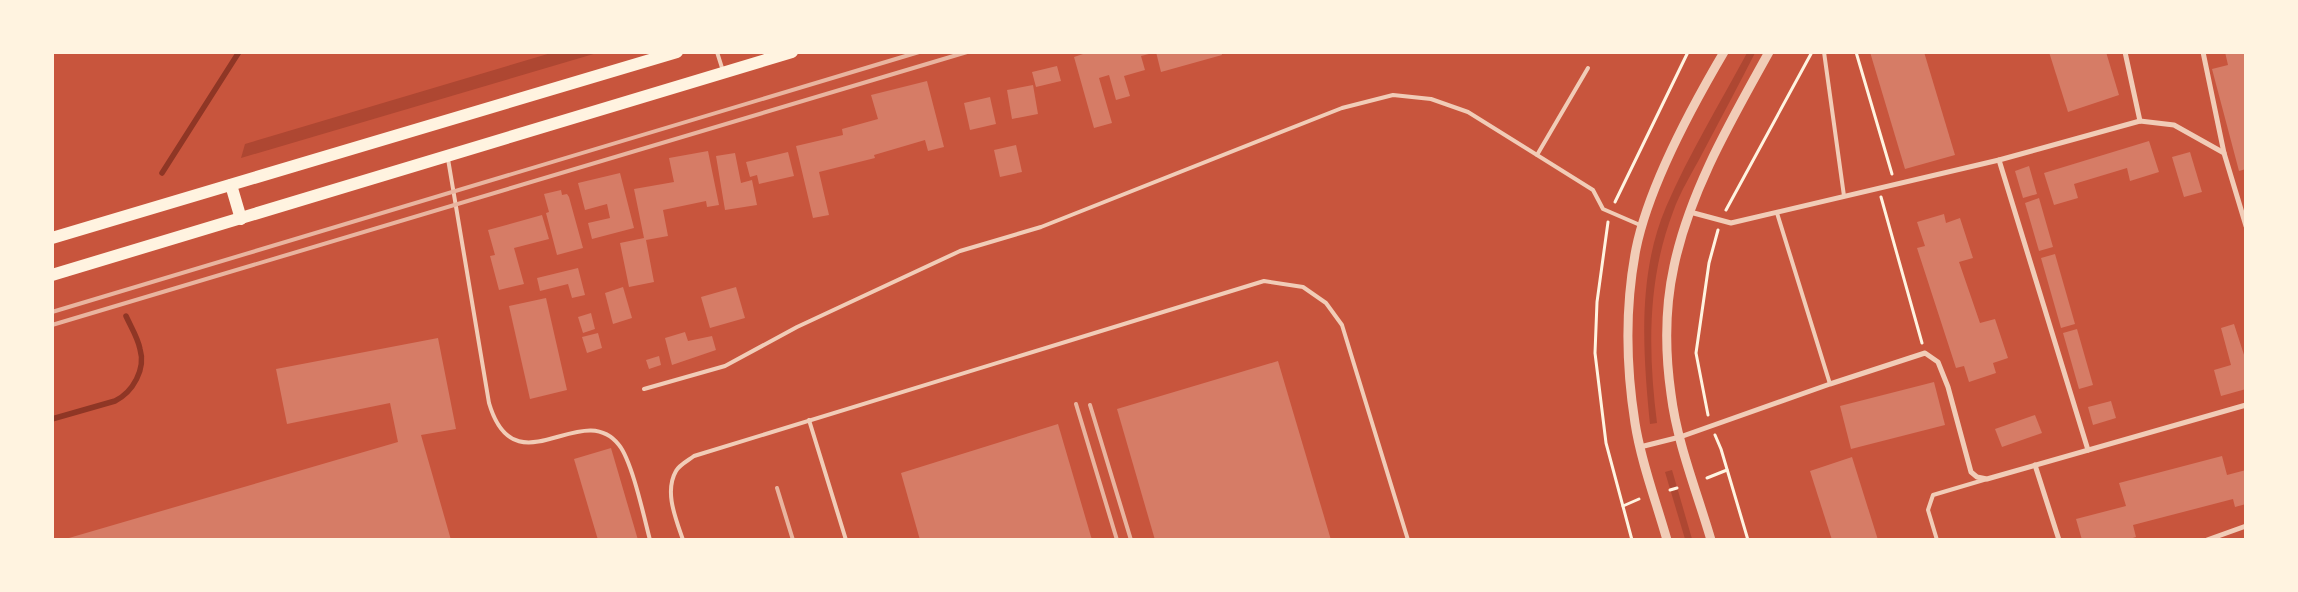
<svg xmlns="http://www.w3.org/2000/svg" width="2298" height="592" font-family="'Work Sans',sans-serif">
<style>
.green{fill:#ae4732}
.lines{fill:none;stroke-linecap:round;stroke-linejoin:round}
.stream{stroke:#8f3625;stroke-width:5.5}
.building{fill:#d67c66}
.path{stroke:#fff3e0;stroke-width:3}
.service{stroke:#f1ccb7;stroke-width:4}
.minor{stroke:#f1ccb7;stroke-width:5}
.tertiary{stroke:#f1ccb7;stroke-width:9}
.primary{stroke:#fff3e0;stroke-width:12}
.rail{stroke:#e9b49f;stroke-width:4}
</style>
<rect width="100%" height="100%" fill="#c8553d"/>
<g class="green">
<polygon points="551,53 597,53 241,158 245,144"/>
<path d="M1747,53H1755C1738,86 1720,120 1702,154C1692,173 1680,192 1673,212C1647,280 1648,352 1657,423L1650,424C1643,353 1637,275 1666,207C1689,154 1720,103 1747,53Z"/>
<polygon points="1672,470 1692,539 1685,539 1665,472"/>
</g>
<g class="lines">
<g class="stream">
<polyline points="162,173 239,52"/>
<path d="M52,419L115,401C133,392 146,369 140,349C138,338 131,327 126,316"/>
</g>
</g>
<g class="building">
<polygon points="1089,52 1153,53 1141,56 1145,70 1124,76 1130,96 1116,100 1109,75 1099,78 1112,123 1094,128 1074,57"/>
<polygon points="1156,52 1221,52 1222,55 1161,72"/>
<polygon points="1870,52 1924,52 1955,155 1905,169"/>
<polygon points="2049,52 2106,52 2119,95 2068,112"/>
<polygon points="2225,52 2246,52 2246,169 2239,171 2212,69 2228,65"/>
<polygon points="1057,66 1061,81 1036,87 1032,72"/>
<polygon points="927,81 944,147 928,151 925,140 874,155 875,158 819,172 829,215 813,218 796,146 843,135 842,129 878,119 871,95"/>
<polygon points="1033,85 1038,114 1012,119 1007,90"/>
<polygon points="990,97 996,124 970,130 964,103"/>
<polygon points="2149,141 2159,172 2130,181 2127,168 2074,184 2078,198 2054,205 2044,173"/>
<polygon points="1016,145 1022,172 1000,177 994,150"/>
<polygon points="708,151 719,205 707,207 706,201 663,210 668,236 646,240 654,282 629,287 620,243 644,238 634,189 674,182 669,158"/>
<polygon points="788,152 794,176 759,184 757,175 750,177 746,162"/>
<polygon points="2190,152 2202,192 2184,197 2172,157"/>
<polygon points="735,153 741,183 752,180 757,205 725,210 716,156"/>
<polygon points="2029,166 2037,194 2023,198 2015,171"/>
<polygon points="620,173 634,228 592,239 588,223 610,218 607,204 585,210 578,183"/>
<polygon points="561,190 562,195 567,194 569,197 583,248 557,255 546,213 549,212 544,194"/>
<polygon points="2039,198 2053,247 2039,251 2025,203"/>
<polygon points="1944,214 1946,223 1960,218 1973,258 1959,262 1980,323 1995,319 2008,358 1993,363 1996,373 1969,382 1964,366 1956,368 1917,248 1925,246 1917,222"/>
<polygon points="542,215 549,239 514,248 524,284 499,290 490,256 495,255 488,230"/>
<polygon points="2055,254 2075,324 2061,328 2041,258"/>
<polygon points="578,268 585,295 572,298 568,284 540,291 537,278"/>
<polygon points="623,287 632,318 613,324 605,293"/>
<polygon points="736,287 745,318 710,328 701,297"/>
<polygon points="546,298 567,390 530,399 509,306"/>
<polygon points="591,313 595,329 583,333 578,317"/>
<polygon points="2234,324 2246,361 2246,389 2221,396 2214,370 2231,365 2221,328"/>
<polygon points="2077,329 2093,385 2079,389 2063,333"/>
<polygon points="685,332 688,341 712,336 716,350 672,365 665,338"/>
<polygon points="598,333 602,348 587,353 582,337"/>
<polygon points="438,338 456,429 421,435 451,540 62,540 398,442 390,403 287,424 276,369"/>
<polygon points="659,356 661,365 649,369 646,360"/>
<polygon points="1278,361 1331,540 1155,540 1117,409"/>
<polygon points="1934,382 1945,425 1851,449 1840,406"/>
<polygon points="2111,401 2116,418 2093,425 2088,407"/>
<polygon points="2035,415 2042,433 2002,447 1995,429"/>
<polygon points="1058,424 1092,540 920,540 901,473"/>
<polygon points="611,448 638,540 598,540 574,459"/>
<polygon points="2222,456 2227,475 2246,470 2246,504 2235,507 2233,499 2133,525 2136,537 2126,540 2082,540 2076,519 2126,506 2119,483"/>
<polygon points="1852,457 1878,540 1832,540 1810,471"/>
</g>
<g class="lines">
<g class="path">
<polyline points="1856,52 1892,174"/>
<polyline points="1881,197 1922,343"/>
<polyline points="1615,202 1688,52"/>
<polyline points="1726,210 1812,52"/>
<polyline points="1608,222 1597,302 1595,353 1606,443 1632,540"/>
<polyline points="1708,415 1696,353 1709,263 1718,230"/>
<polyline points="1715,435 1721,449 1748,540"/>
<polyline points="1707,478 1727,470"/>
<polyline points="1670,490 1677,488"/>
<polyline points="1623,506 1639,499"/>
</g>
<g class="service">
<polyline points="717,52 723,71"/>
<polyline points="1824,52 1844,196"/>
<polyline points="1537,155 1588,68"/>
<path d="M448,159L489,403C515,491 582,397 619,445C632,461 644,517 650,540"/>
<polyline points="1777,213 1830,384"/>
<polyline points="644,389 725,366 797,327 960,251 1041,227 1342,108 1393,95 1431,99 1468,112 1593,190 1603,209 1640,225"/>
<polyline points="809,420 846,540"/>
<path d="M683,540C676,519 664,492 676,471C679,465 689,460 694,456L1264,281L1303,287L1326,303L1342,325L1408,540"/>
<polyline points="1937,540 1928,510 1933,495 1987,479"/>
</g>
<g class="minor">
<polyline points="2125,52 2140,121"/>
<polyline points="2203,52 2224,153"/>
<polyline points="1999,160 2088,450"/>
<polyline points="1690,212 1731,223 1999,160 2140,121 2174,125 2224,153 2246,226"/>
<polyline points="1640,447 1680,437 1830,384 1925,353 1938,362 1948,387 1971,472 1977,477 1987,479 2246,405"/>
<polyline points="2035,465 2059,540"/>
<polyline points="2207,540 2246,526"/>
</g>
<g class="tertiary">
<path d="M1667,540C1656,501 1641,462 1635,423C1626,366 1625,306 1636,249C1649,185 1691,108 1724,52"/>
<path d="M1711,540C1697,492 1677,443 1671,394C1665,352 1665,307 1674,266C1690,190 1732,119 1769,52"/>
</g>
<g class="primary">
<polyline points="231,185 241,219"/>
<polyline points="52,238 677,52"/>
<polyline points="52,275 792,52"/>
</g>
<g class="rail">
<polyline points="52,312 919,52"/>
<polyline points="52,325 967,52"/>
<polyline points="1076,404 1117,540"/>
<polyline points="1090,405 1131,540"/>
<polyline points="777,488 793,540"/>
</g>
</g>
<rect width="2298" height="592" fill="none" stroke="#fff3e0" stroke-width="108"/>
</svg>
